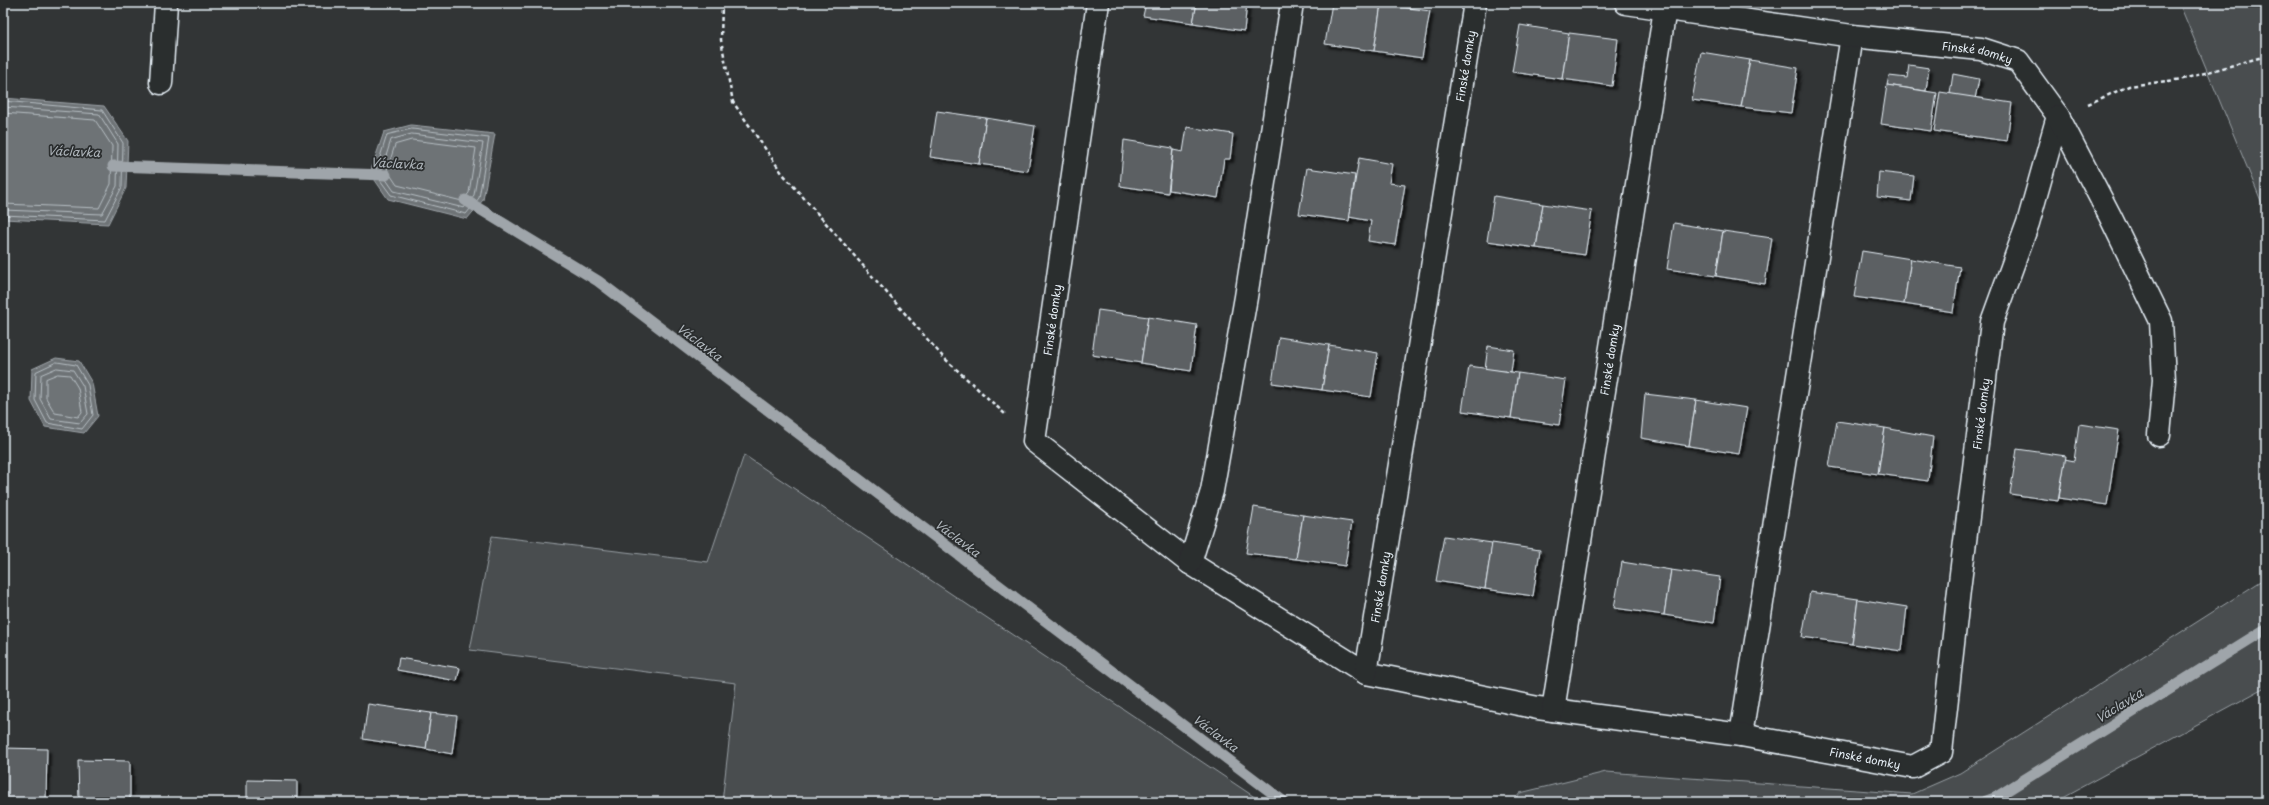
<svg xmlns="http://www.w3.org/2000/svg" width="2269" height="805" font-family="'Playpen Sans',sans-serif">
<style>
.green{fill:#494d4f;stroke:#989fa4}
.water{fill:#6e7376;stroke:#9fa5aa}
.lines{fill:none;stroke-linecap:round;stroke-linejoin:round}
.shore{stroke:#b7bfc4;stroke-width:1}
.stream{stroke:#9fa5aa;stroke-width:11}
.building{fill:#5c6063;stroke:#e8f1f8;filter:url(#shadow)}
.street-casing{stroke:#e8f1f8;stroke-width:25}
.path{stroke:#e8f1f8;stroke-width:2.5;stroke-dasharray:4 3;stroke-linecap:butt}
.street{stroke:#2a2d2e;stroke-width:22}
.labels{text-anchor:middle;dominant-baseline:central;stroke-width:3.5;stroke-linejoin:round;paint-order:stroke}
.street-label{font-size:11px;fill:#e8f1f8;stroke:#2a2d2e}
.water-label{font-size:12px;font-style:italic;fill:#b1b8be;stroke:#2a2d2e}
</style>
<defs>
<filter id="shadow"><feDropShadow dx="3.5" dy="3.5" stdDeviation="1" flood-color="#0009"/></filter>
</defs>
<rect width="100%" height="100%" fill="#323536"/>
<filter id="ink" filterUnits="userSpaceOnUse"><feTurbulence type="fractalNoise" baseFrequency=".025" numOctaves="2"/><feDisplacementMap in="SourceGraphic" scale="8" xChannelSelector="R" yChannelSelector="G"/><feConvolveMatrix kernelMatrix="1 2 1 2 8 2 1 2 1" color-interpolation-filters="sRGB"/></filter>
<g filter="url(#ink)">
<g class="green">
<polygon points="2198,3 2266,3 2266,213 2180,5"/>
<polygon points="744,455 1262,802 722,802 736,683 470,650 492,536 708,562"/>
<polygon points="2266,578 2266,687 2054,802 1513,802 1520,793 1606,772 1912,794 1960,773"/>
</g>
<g class="water">
<polygon points="3,98 104,106 128,141 126,188 108,224 3,219"/>
<polygon points="411,125 495,134 483,200 467,219 388,199 370,173 384,132"/>
<polygon points="56,358 79,361 92,383 98,416 84,433 45,427 31,401 32,369"/>
</g>
<g class="lines">
<g class="shore">
<polyline points="3,101 102,110 123,143 122,187 105,220 3,215"/>
<polyline points="3,107 99,114 118,144 117,186 102,214 3,210"/>
<polyline points="3,113 95,120 112,146 111,184 99,208 3,204"/>
<polygon points="412,129 489,138 479,198 466,214 391,195 375,173 387,135"/>
<polygon points="412,134 483,143 474,195 464,208 394,191 381,172 391,140"/>
<polygon points="412,140 476,148 469,193 462,201 397,185 387,170 395,145"/>
<polygon points="57,362 76,365 88,385 93,415 82,429 47,423 35,400 36,372"/>
<polygon points="57,368 73,370 83,386 88,414 80,423 51,419 40,399 41,375"/>
<polygon points="58,374 70,375 78,388 82,412 78,417 55,413 46,398 46,379"/>
</g>
<g class="stream">
<polyline points="113,166 386,175"/>
<polyline points="465,200 598,281 1284,802"/>
<polyline points="1984,802 1995,798 2266,629"/>
</g>
</g>
<g class="building">
<polygon points="1146,3 1197,3 1193,23 1143,16"/>
<polygon points="1197,3 1247,3 1244,31 1193,23"/>
<polygon points="1332,3 1381,4 1374,51 1325,44"/>
<polygon points="1381,4 1430,11 1422,58 1374,51"/>
<polygon points="1520,25 1569,33 1562,79 1512,72"/>
<polygon points="1569,33 1618,39 1612,86 1562,79"/>
<polygon points="1701,52 1750,60 1741,107 1692,100"/>
<polygon points="1750,60 1798,68 1791,113 1741,107"/>
<polygon points="1909,65 1929,68 1926,91 1887,85 1889,76 1907,78"/>
<polygon points="1953,74 1979,79 1975,99 1950,94"/>
<polygon points="1887,85 1937,93 1931,131 1881,124"/>
<polygon points="1940,92 2012,103 2007,141 1934,131"/>
<polygon points="937,111 986,118 979,164 930,157"/>
<polygon points="986,118 1035,126 1028,171 979,164"/>
<polygon points="1187,127 1233,134 1230,159 1224,159 1218,198 1169,190 1173,150 1183,152"/>
<polygon points="1124,140 1173,148 1168,193 1120,186"/>
<polygon points="1359,158 1392,164 1389,183 1405,185 1395,245 1368,241 1371,221 1349,217"/>
<polygon points="1307,168 1355,175 1349,221 1299,214"/>
<polygon points="1879,172 1914,176 1911,201 1877,197"/>
<polygon points="1494,196 1543,204 1536,248 1487,241"/>
<polygon points="1543,204 1592,211 1585,255 1536,248"/>
<polygon points="1674,223 1723,231 1716,276 1667,269"/>
<polygon points="1723,231 1772,238 1765,284 1716,276"/>
<polygon points="1862,251 1911,259 1904,304 1854,297"/>
<polygon points="1911,259 1960,267 1953,312 1904,304"/>
<polygon points="1098,310 1148,317 1141,363 1092,355"/>
<polygon points="1148,317 1197,325 1191,371 1141,363"/>
<polygon points="1279,337 1329,345 1322,390 1272,383"/>
<polygon points="1329,345 1378,353 1371,397 1322,390"/>
<polygon points="1488,346 1514,350 1511,372 1485,369"/>
<polygon points="1469,366 1518,373 1511,418 1462,411"/>
<polygon points="1518,373 1566,380 1559,425 1511,418"/>
<polygon points="1645,394 1696,400 1689,446 1641,438"/>
<polygon points="1696,400 1747,408 1739,454 1689,446"/>
<polygon points="1837,421 1885,428 1878,474 1829,467"/>
<polygon points="2079,424 2119,430 2107,505 2059,498 2065,459 2074,461"/>
<polygon points="1885,428 1933,437 1928,481 1878,474"/>
<polygon points="2017,449 2066,456 2058,501 2010,494"/>
<polygon points="1254,507 1303,515 1296,559 1246,553"/>
<polygon points="1303,515 1352,522 1345,566 1296,559"/>
<polygon points="1444,536 1492,543 1485,589 1436,581"/>
<polygon points="1492,543 1540,550 1533,596 1485,589"/>
<polygon points="1622,562 1671,570 1664,615 1614,608"/>
<polygon points="1671,570 1720,577 1714,623 1664,615"/>
<polygon points="1810,592 1858,599 1852,644 1802,637"/>
<polygon points="1858,599 1907,607 1902,651 1852,644"/>
<polygon points="399,658 460,668 457,681 397,670"/>
<polygon points="368,704 431,713 426,749 363,739"/>
<polygon points="431,713 457,716 452,754 426,749"/>
<polygon points="3,748 47,749 46,802 3,802"/>
<polygon points="78,760 130,761 130,802 79,802"/>
<polygon points="247,780 297,781 297,802 247,802"/>
</g>
<g class="lines">
<g class="street-casing">
<g id="street">
<polyline points="1098,3 1034,441 1190,563 1366,673 1538,708 1741,735 1852,36"/>
<path id="s1" d="M1626,3L1852,36L1981,49L2018,61L2058,116L2028,223L1992,322L1959,590L1941,752L1913,767L1741,735"/>
<polyline points="161,83 166,3"/>
<polyline points="2058,116 2110,216 2161,321 2164,380 2159,435"/>
<polyline points="1190,563 1212,491 1246,297 1292,3"/>
<path id="s2" d="M1366,673L1475,3"/>
<path id="s3" d="M1553,710L1665,9"/>
</g>
</g>
<g class="path">
<polyline points="722,3 721,40 733,102 782,173 943,357 1006,415"/>
<polyline points="2088,104 2129,86 2183,79 2266,56"/>
</g>
<use href="#street" class="street"/>
</g>
</g>
<g class="labels">
<g class="street-label">
<text stroke="none"><textPath href="#s1" startOffset="355">Finské domky</textPath></text>
<text stroke="none"><textPath href="#s2" startOffset="615">Finské domky</textPath></text>
<text transform="translate(1052 320) rotate(-82)">Finské domky</text>
<text stroke="none"><textPath href="#s3" startOffset="355">Finské domky</textPath></text>
<text transform="translate(1981 414) rotate(-83)">Finské domky</text>
<text stroke="none"><textPath href="#s2" startOffset="87">Finské domky</textPath></text>
<text transform="translate(1865 758) rotate(11)">Finské domky</text>
</g>
<g class="water-label">
<text transform="translate(74 151) rotate(2)">Václavka</text>
<text transform="translate(397 163) rotate(3)">Václavka</text>
<text transform="translate(700 342) rotate(37)">Václavka</text>
<text transform="translate(958 538) rotate(37)">Václavka</text>
<text transform="translate(2119 705) rotate(-32)">Václavka</text>
<text transform="translate(1216 733) rotate(37)">Václavka</text>
</g>
</g>
<rect width="2269" height="805" fill="none" stroke="#2a2d2e" stroke-width="16"/>
<rect x="8" y="8" width="2253" height="789" fill="none" stroke="#e8f1f8" stroke-width="1.5" filter="url(#ink)"/>
</svg>
